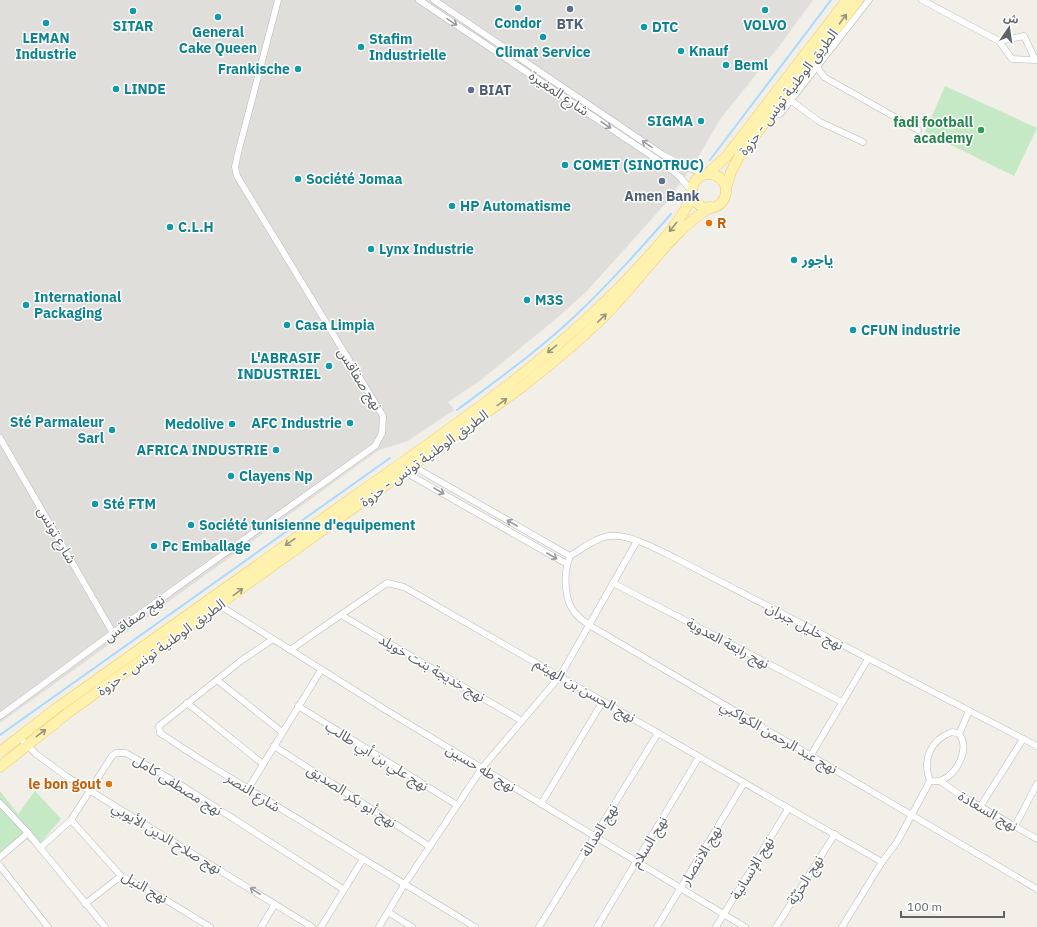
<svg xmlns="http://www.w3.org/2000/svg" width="1037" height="927" font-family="'IBM Plex Sans','Noto Sans Arabic',sans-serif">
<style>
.industrial{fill:#e0deda}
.green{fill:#c5e8c5}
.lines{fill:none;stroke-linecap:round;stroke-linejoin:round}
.stream{stroke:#aadaff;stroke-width:2}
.minor-casing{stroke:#b5b8bc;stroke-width:7}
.primary-casing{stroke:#f2c960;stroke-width:11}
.minor{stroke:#fff;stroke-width:6}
.primary{stroke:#fff2af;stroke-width:10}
.oneway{stroke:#979581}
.oneway2{stroke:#979a9d}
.culture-dot{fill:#0f9aa8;stroke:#fff;stroke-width:1.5}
.service-dot{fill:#5c6f8a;stroke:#fff;stroke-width:1.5}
.leisure-dot{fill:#2e9e5b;stroke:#fff;stroke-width:1.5}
.food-dot{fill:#e8710a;stroke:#fff;stroke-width:1.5}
.labels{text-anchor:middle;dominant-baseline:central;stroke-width:3;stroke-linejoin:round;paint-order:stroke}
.culture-label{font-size:14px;font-weight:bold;fill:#0d838f;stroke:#fff;text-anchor:start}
.service-label{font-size:14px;font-weight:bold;fill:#4e5e75;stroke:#fff}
.street-label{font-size:14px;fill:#5f6368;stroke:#fff}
.leisure-label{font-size:14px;font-weight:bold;fill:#27864d;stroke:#fff;text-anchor:end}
.food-label{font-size:14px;font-weight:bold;fill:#c56008;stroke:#fff;text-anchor:start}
</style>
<rect width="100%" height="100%" fill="#f1efe8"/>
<polygon class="industrial" points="0,0 813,0 780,45 721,118 697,159 667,202 586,292 557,318 481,380 448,402 454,410 408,441 379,450 0,723"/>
<g class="green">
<polygon points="945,86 1037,128 1014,176 925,132"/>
<polygon points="0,791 18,814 35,791 61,819 36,848 27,839 0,859"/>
</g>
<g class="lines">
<g class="stream">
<polyline points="710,160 831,0"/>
<path d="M457,410C497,380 538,351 575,316C609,284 640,249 671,214"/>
<polyline points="0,735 390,458"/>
</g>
<g class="minor-casing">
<g id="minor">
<polyline points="419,0 661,162 680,177 693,193"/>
<polyline points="434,0 663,155 688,168 707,174"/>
<polyline points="922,0 999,41 1012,59 1037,60"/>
<polyline points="999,41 1024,36 1035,59"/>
<polyline points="817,67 824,77 918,130"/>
<polyline points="790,100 820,122 863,142"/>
<polyline points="769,116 780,114 869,0"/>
<polyline points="0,438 113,633"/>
<polyline points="413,466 570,556"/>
<polyline points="405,472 567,564"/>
<path d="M570,556C564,570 564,593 571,607C575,615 582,620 589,625L1037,889"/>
<path d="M570,556C582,549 595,538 609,536C631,534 656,549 675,558L1037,746"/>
<polyline points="613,583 842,702"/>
<polyline points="219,605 389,712 745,927"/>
<polyline points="341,615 522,721"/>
<polyline points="273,639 242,660 159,726 160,733 198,758 475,927"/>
<polyline points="290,650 387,583 404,587 882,862"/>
<polyline points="217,680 282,732"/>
<polyline points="187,703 263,764"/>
<polyline points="298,706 457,805"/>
<polyline points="0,716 113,633 375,446 382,433 383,416 237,176 235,167 238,153 278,0"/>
<path d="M952,732L959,734C970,748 958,773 942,780C938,782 934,781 930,781C922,760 930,740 952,732Z"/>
<polyline points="959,734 969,711"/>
<polyline points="19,737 36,754 66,776 312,927"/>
<polyline points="274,746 429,846"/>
<polyline points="811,755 868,659"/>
<polyline points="940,781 960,795 1037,839"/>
<polyline points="248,789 321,670"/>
<polyline points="0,803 28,833 105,927"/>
<polyline points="541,804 603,701"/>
<polyline points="980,807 1023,739"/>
<polyline points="71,820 121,876 161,897 210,927"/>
<polyline points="1015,826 1037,784"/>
<polyline points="40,848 71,820 112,756 116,753 126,753 184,787 343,889"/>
<polyline points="0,857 28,833"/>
<polyline points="0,866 48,927"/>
<polyline points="85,904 121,876"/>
<polyline points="388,912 412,927"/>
<polyline points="261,927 275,904"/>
<polyline points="321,927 363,859"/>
<polyline points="379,927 404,885 482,768 560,676 637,541"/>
<polyline points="539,927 658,733"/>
<polyline points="597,927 699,757"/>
<polyline points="657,927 744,783"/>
<polyline points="716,927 788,809"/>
<polyline points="776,927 835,834"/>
<polyline points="842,927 882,862 897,842 930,781"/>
</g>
</g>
<g class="primary-casing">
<g id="primary">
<polyline points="707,174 726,157 847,0"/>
<circle cx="709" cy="191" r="17"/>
<polyline points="726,188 731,172 740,155 858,0"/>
<path d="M0,752L54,710C149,643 243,575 338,508C442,434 549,364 636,270C657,247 681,223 693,194"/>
<path d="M0,767L69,712L522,387C554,361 586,336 614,306C645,273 672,232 710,207"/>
</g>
</g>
<use href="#minor" class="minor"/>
<use href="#primary" class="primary"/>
</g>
<defs><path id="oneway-shaft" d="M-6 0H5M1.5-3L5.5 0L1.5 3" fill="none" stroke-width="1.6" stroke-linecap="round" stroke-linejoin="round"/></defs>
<g class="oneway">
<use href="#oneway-shaft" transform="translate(843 19) rotate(-53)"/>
<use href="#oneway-shaft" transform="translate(673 227) rotate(128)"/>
<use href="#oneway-shaft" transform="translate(602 318) rotate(-44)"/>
<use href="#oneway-shaft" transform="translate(552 349) rotate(141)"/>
<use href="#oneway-shaft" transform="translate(502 402) rotate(-36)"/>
<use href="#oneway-shaft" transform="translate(290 542) rotate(145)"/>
<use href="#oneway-shaft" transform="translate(238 592) rotate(-36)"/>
<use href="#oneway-shaft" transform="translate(41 733) rotate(-37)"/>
</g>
<g class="oneway2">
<use href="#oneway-shaft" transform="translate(452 22) rotate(34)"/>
<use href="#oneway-shaft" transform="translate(606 125) rotate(34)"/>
<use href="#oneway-shaft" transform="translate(647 144) rotate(-146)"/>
<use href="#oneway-shaft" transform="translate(439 491) rotate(30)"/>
<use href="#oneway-shaft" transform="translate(512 523) rotate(-150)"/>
<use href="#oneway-shaft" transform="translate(552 556) rotate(30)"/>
<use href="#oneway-shaft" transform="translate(255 891) rotate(-147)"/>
</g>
<g class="culture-dot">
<circle cx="518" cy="8" r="4"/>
<circle cx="765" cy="10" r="4"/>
<circle cx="133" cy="11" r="4"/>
<circle cx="218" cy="17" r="4"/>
<circle cx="46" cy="23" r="4"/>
<circle cx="644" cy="27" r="4"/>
<circle cx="543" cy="37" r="4"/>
<circle cx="361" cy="47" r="4"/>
<circle cx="681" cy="51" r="4"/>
<circle cx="726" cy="65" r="4"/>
<circle cx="298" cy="69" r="4"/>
<circle cx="116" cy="89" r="4"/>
<circle cx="701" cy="121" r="4"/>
<circle cx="565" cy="165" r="4"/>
<circle cx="298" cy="179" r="4"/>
<circle cx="452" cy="206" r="4"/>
<circle cx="170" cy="227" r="4"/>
<circle cx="371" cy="249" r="4"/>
<circle cx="794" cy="260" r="4"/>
<circle cx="527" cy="300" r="4"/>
<circle cx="26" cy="305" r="4"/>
<circle cx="287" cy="325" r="4"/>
<circle cx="853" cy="330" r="4"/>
<circle cx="329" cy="366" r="4"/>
<circle cx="350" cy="423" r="4"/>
<circle cx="232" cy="424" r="4"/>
<circle cx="112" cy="430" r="4"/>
<circle cx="276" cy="450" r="4"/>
<circle cx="231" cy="476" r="4"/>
<circle cx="95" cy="504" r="4"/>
<circle cx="191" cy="525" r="4"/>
<circle cx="154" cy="546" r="4"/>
</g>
<g class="service-dot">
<circle cx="570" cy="9" r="4"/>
<circle cx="471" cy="90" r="4"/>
<circle cx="662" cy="181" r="4"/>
</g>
<circle class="leisure-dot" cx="981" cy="130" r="4"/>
<g class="food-dot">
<circle cx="709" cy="223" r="4"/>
<circle cx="109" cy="784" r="4"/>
</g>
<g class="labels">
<g class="culture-label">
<text x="518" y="23" text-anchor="middle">Condor</text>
<text x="765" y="25" text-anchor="middle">VOLVO</text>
<text x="133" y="26" text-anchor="middle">SITAR</text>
<text x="652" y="27">DTC</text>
<text x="218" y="32" text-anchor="middle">General<tspan x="218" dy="16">Cake Queen</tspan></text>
<text x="46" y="38" text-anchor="middle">LEMAN<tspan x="46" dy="16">Industrie</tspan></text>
<text x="369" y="39">Stafim<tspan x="369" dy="16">Industrielle</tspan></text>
<text x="689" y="51">Knauf</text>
<text x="543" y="52" text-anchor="middle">Climat Service</text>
<text x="734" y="65">Beml</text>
<text x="290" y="69" text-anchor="end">Frankische</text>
<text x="124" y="89">LINDE</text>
<text x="693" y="121" text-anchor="end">SIGMA</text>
<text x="573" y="165">COMET (SINOTRUC)</text>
<text x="306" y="179">Société Jomaa</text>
<text x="460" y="206">HP Automatisme</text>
<text x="178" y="227">C.L.H</text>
<text x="379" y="249">Lynx Industrie</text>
<text x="802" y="260">ياجور</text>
<text x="34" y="297">International<tspan x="34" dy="16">Packaging</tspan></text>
<text x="535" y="300">M3S</text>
<text x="295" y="325">Casa Limpia</text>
<text x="861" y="330">CFUN industrie</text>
<text x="321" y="358" text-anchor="end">L'ABRASIF<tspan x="321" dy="16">INDUSTRIEL</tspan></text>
<text x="104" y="422" text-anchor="end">Sté Parmaleur<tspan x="104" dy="16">Sarl</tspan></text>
<text x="342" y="423" text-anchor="end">AFC Industrie</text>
<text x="224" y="424" text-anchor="end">Medolive</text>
<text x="268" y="450" text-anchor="end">AFRICA INDUSTRIE</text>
<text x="239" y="476">Clayens Np</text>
<text x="103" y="504">Sté FTM</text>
<text x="199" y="525">Société tunisienne d'equipement</text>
<text x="162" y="546">Pc Emballage</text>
</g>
<g class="service-label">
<text x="570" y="24">BTK</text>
<text x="479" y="90" text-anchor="start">BIAT</text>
<text x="662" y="196">Amen Bank</text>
</g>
<g class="street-label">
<text transform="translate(788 92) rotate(-53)">الطريق الوطنية تونس - حزوة</text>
<text transform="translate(559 93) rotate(34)">شارع المغيرة</text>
<text transform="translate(360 379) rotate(58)">نهج صفاقس</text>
<text transform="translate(424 458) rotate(-36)">الطريق الوطنية تونس - حزوة</text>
<text transform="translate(57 535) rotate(60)">شارع تونس</text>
<text transform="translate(134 618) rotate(-35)">نهج صفاقس</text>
<text transform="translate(805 626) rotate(28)">نهج خليل جبران</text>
<text transform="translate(728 643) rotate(28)">نهج رابعة العدوية</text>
<text transform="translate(161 647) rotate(-36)">الطريق الوطنية تونس - حزوة</text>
<text transform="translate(432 668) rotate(30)">نهج خديجة بنت خويلد</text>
<text transform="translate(585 690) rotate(30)">نهج الحسن بن الهيثم</text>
<text transform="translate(779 737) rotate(30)">نهج عبد الرحمن الكواكبي</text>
<text transform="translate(377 756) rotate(32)">نهج علي بن أبي طالب</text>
<text transform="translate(481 768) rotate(31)">نهج طه حسين</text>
<text transform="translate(178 785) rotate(32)">نهج مصطفى كامل</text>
<text transform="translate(253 792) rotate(32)">شارع النصر</text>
<text transform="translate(352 796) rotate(33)">نهج أبو بكر الصديق</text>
<text transform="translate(988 811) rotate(30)">نهج السعادة</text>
<text transform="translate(599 830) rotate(-59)">نهج العدالة</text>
<text transform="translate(167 838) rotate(31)">نهج صلاح الدين الأيوبي</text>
<text transform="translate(649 842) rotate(-59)">نهج السلام</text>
<text transform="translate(701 855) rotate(-59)">نهج الانتصار</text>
<text transform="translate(752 868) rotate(-59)">نهج الإنسانية</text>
<text transform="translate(805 880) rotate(-58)">نهج الحرّيّة</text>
<text transform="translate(145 887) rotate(30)">نهج النيل</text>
</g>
<g class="leisure-label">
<text x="973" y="122">fadi football<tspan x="973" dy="16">academy</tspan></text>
</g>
<g class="food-label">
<text x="717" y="223">R</text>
<text x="101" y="784" text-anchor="end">le bon gout</text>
</g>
</g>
<g transform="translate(1009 28) rotate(13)" stroke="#ffffff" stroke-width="3" paint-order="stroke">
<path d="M0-3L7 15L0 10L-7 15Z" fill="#5f6368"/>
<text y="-6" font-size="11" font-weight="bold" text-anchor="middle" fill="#5f6368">ش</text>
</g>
<path d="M901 911v6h103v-6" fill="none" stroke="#5f6368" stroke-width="2"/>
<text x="907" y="911" font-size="12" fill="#5f6368" stroke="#ffffff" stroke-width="3" paint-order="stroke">100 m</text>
</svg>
